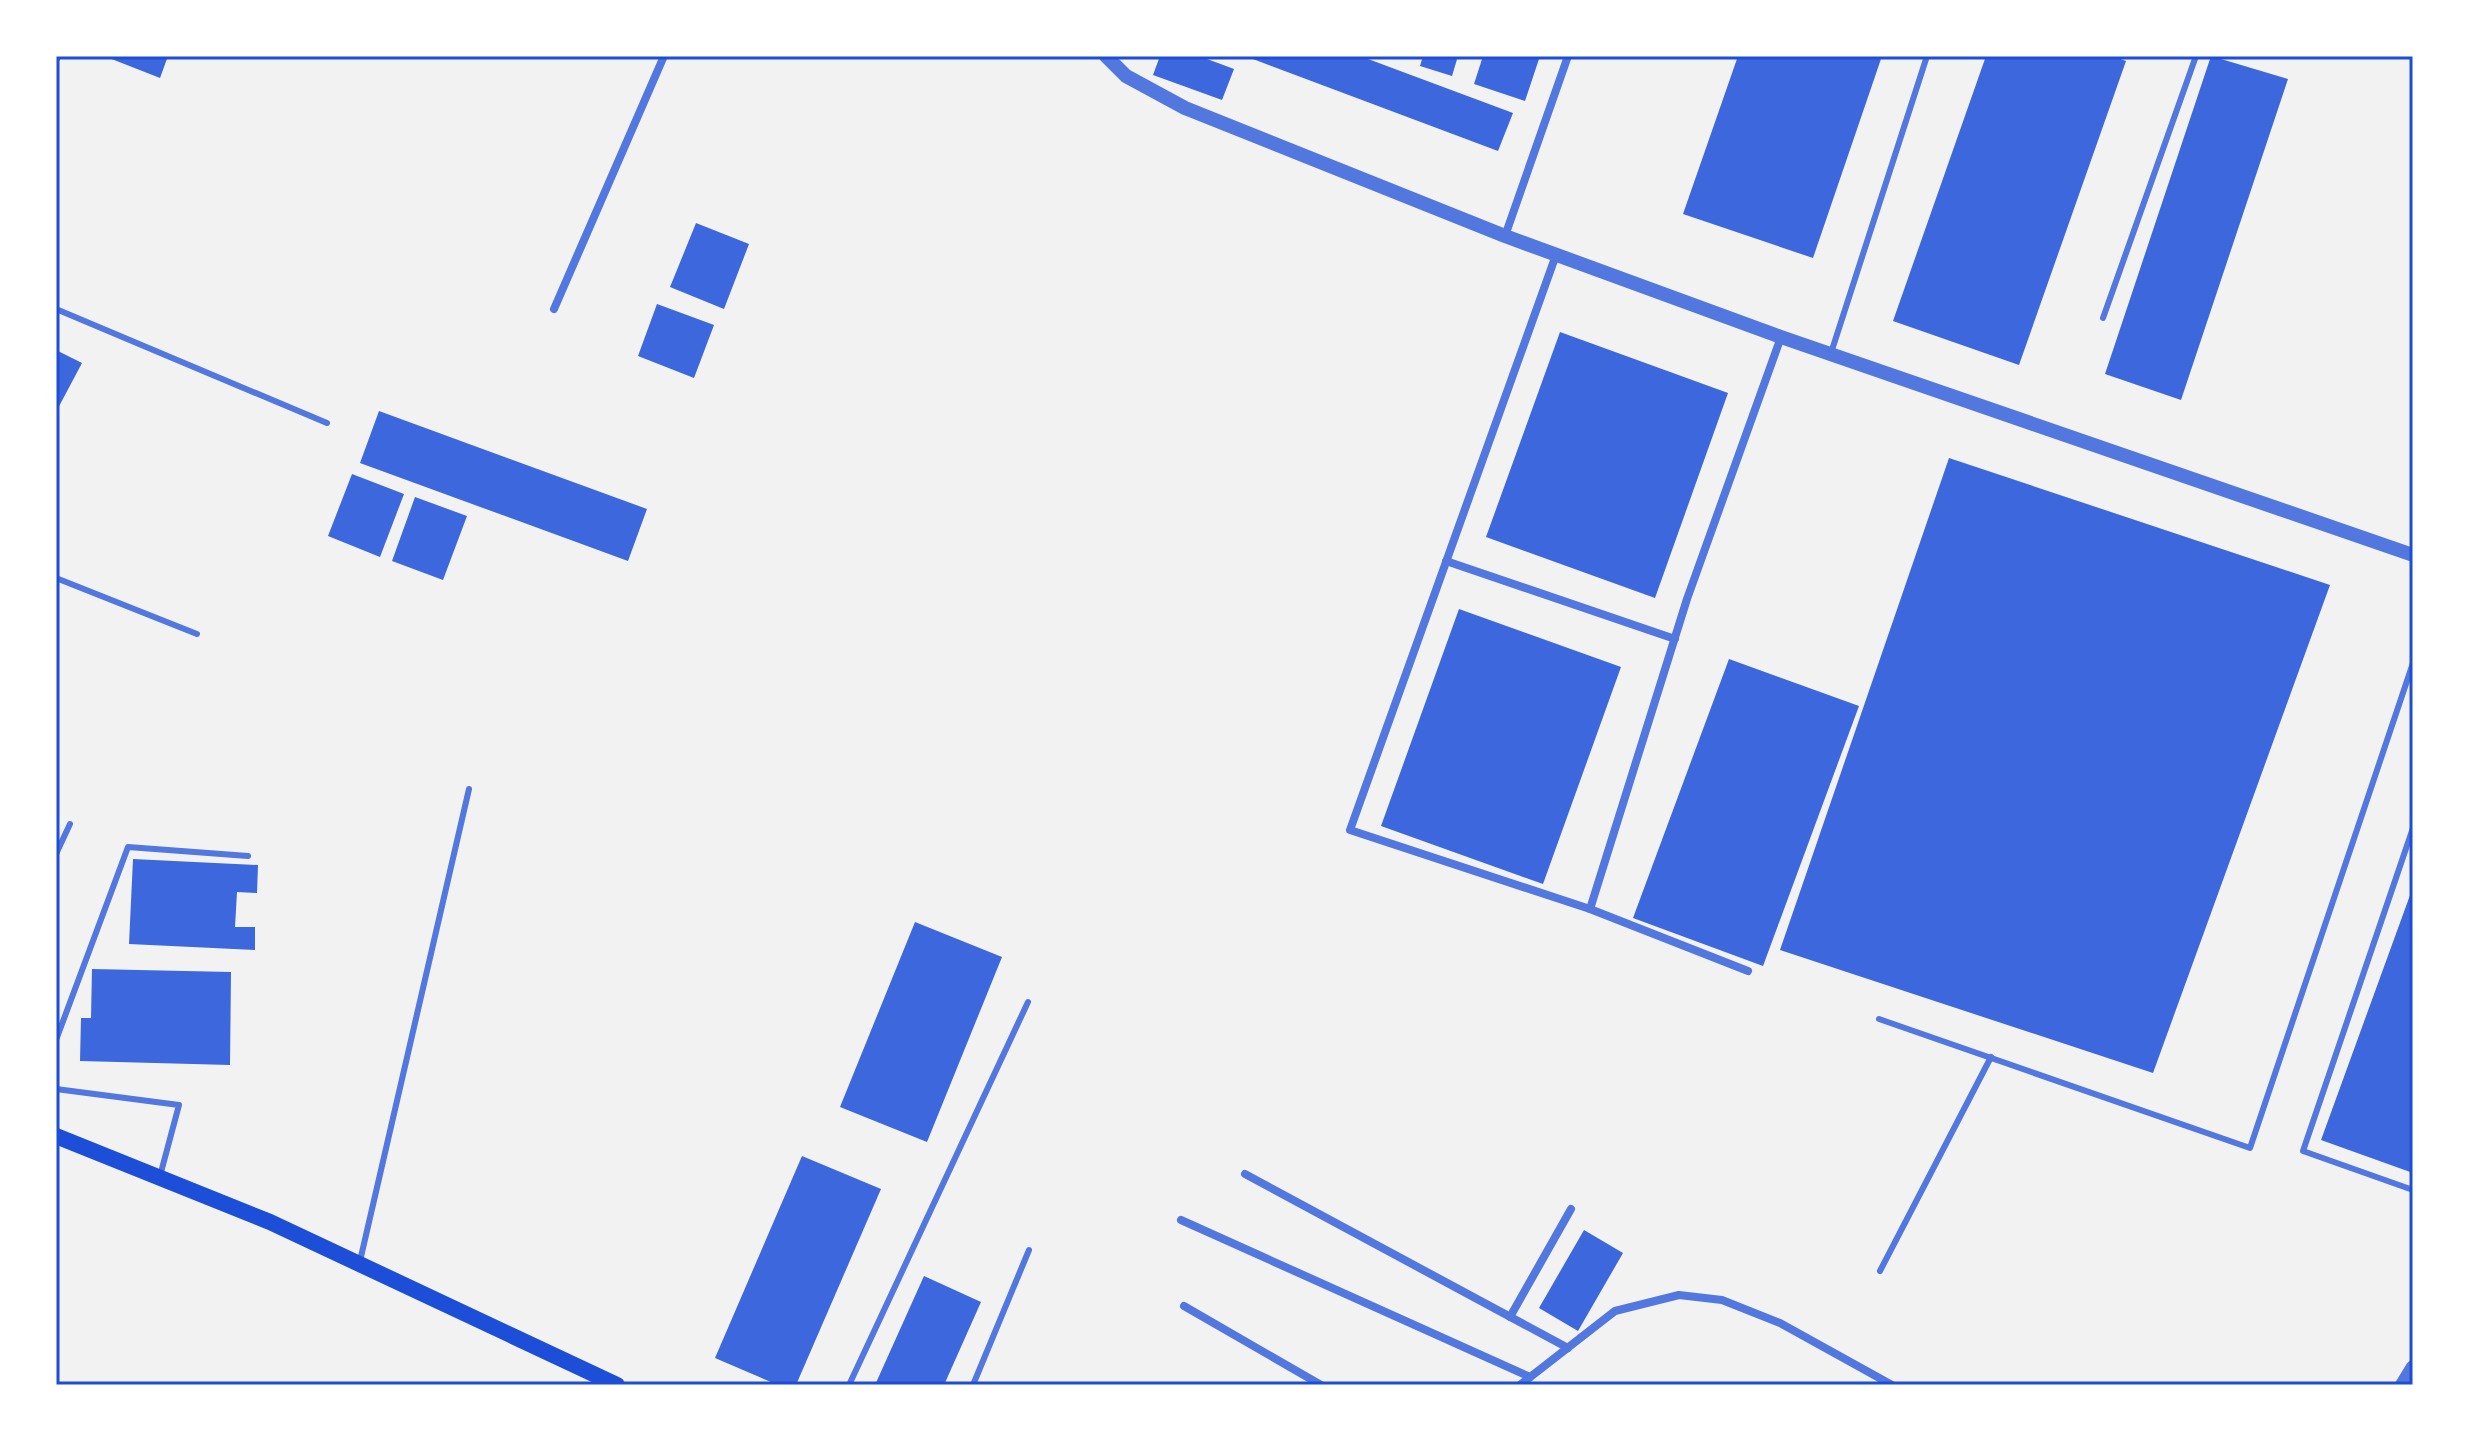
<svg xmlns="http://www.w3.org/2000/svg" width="2469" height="1441" font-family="'PT Sans',sans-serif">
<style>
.building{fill:#3d67dc}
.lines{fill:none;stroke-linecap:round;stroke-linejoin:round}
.service{stroke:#5277de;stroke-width:6}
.minor{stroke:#5277de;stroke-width:8}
.tertiary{stroke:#5277de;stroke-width:14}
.secondary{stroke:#1d4ed8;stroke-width:16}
.neatline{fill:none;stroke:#1d4ed8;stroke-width:3}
</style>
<rect width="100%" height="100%" fill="#f2f2f2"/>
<g class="building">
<polygon points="104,56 168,56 160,78"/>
<polygon points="1160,56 1199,56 1234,69 1222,100 1153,75"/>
<polygon points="1245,56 1360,56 1513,113 1498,151"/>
<polygon points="1423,56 1458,56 1452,76 1420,66"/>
<polygon points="1483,56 1540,56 1525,101 1474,84"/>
<polygon points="1738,56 1882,56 1813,258 1683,214"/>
<polygon points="1986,56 2113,56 2126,61 2019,365 1893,321"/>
<polygon points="2211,56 2288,79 2181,400 2105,374"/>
<polygon points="696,223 749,244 724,309 670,287"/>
<polygon points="657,304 714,325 694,378 638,356"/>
<polygon points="1560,332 1728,393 1655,598 1486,537"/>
<polygon points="56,350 82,363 56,412"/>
<polygon points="379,411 647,509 628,561 360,463"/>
<polygon points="1949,458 2330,585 2153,1073 1780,950"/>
<polygon points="352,474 404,494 380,557 328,536"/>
<polygon points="415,497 467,516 443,580 392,561"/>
<polygon points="1459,609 1621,667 1543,884 1381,826"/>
<polygon points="1729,659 1859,706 1763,966 1633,918"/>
<polygon points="133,859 258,865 257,893 237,892 235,927 255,927 255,950 129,944"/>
<polygon points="2413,887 2413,1173 2321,1140"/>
<polygon points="915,922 1002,957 927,1142 840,1107"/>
<polygon points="92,969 231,972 230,1065 80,1061 81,1018 91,1018"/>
<polygon points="802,1156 881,1189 796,1385 778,1385 715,1358"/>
<polygon points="1584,1230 1623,1253 1578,1331 1539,1308"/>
<polygon points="924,1276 981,1302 944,1385 875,1385"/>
</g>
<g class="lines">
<g class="service">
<polyline points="2361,56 2368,56"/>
<polyline points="56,309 327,423"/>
<polyline points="2103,318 2196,56"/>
<polyline points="1831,353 1927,56"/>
<polyline points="56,578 197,634"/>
<polyline points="2413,828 2303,1151 2413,1190"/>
<polyline points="56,854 70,824"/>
<polyline points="1879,1019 2250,1148 2413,663"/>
<polyline points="56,1040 128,847 248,856"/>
<polyline points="56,1089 179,1105 160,1176"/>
<polyline points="360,1261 469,789"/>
<polyline points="1880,1271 1991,1057"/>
<polyline points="849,1385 1028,1002"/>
<polyline points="973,1385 1029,1250"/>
</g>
<g class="minor">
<polyline points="56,59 57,56"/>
<polyline points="1505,236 1568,56"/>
<polyline points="1556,255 1350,830 1590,909 1748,971"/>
<polyline points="554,309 664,56"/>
<polyline points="1446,561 1675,639"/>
<polyline points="1590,909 1687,599 1781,337"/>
<polyline points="1245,1174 1568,1348"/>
<polyline points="1181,1220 1530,1377"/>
<polyline points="1184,1306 1321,1385"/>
<polyline points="1510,1317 1571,1209"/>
<polyline points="1520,1385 1615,1311 1679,1295 1722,1300 1780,1323 1892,1385"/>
</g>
<g class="tertiary">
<polyline points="1106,56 1126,76 1185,108 1505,236 1781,337 2413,555"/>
<polyline points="2402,1385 2413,1367"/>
</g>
<polyline class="secondary" points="56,1136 270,1222 617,1385"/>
</g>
<rect width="2469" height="1441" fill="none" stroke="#ffffff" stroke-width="116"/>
<rect x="58" y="58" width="2353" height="1325" class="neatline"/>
</svg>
